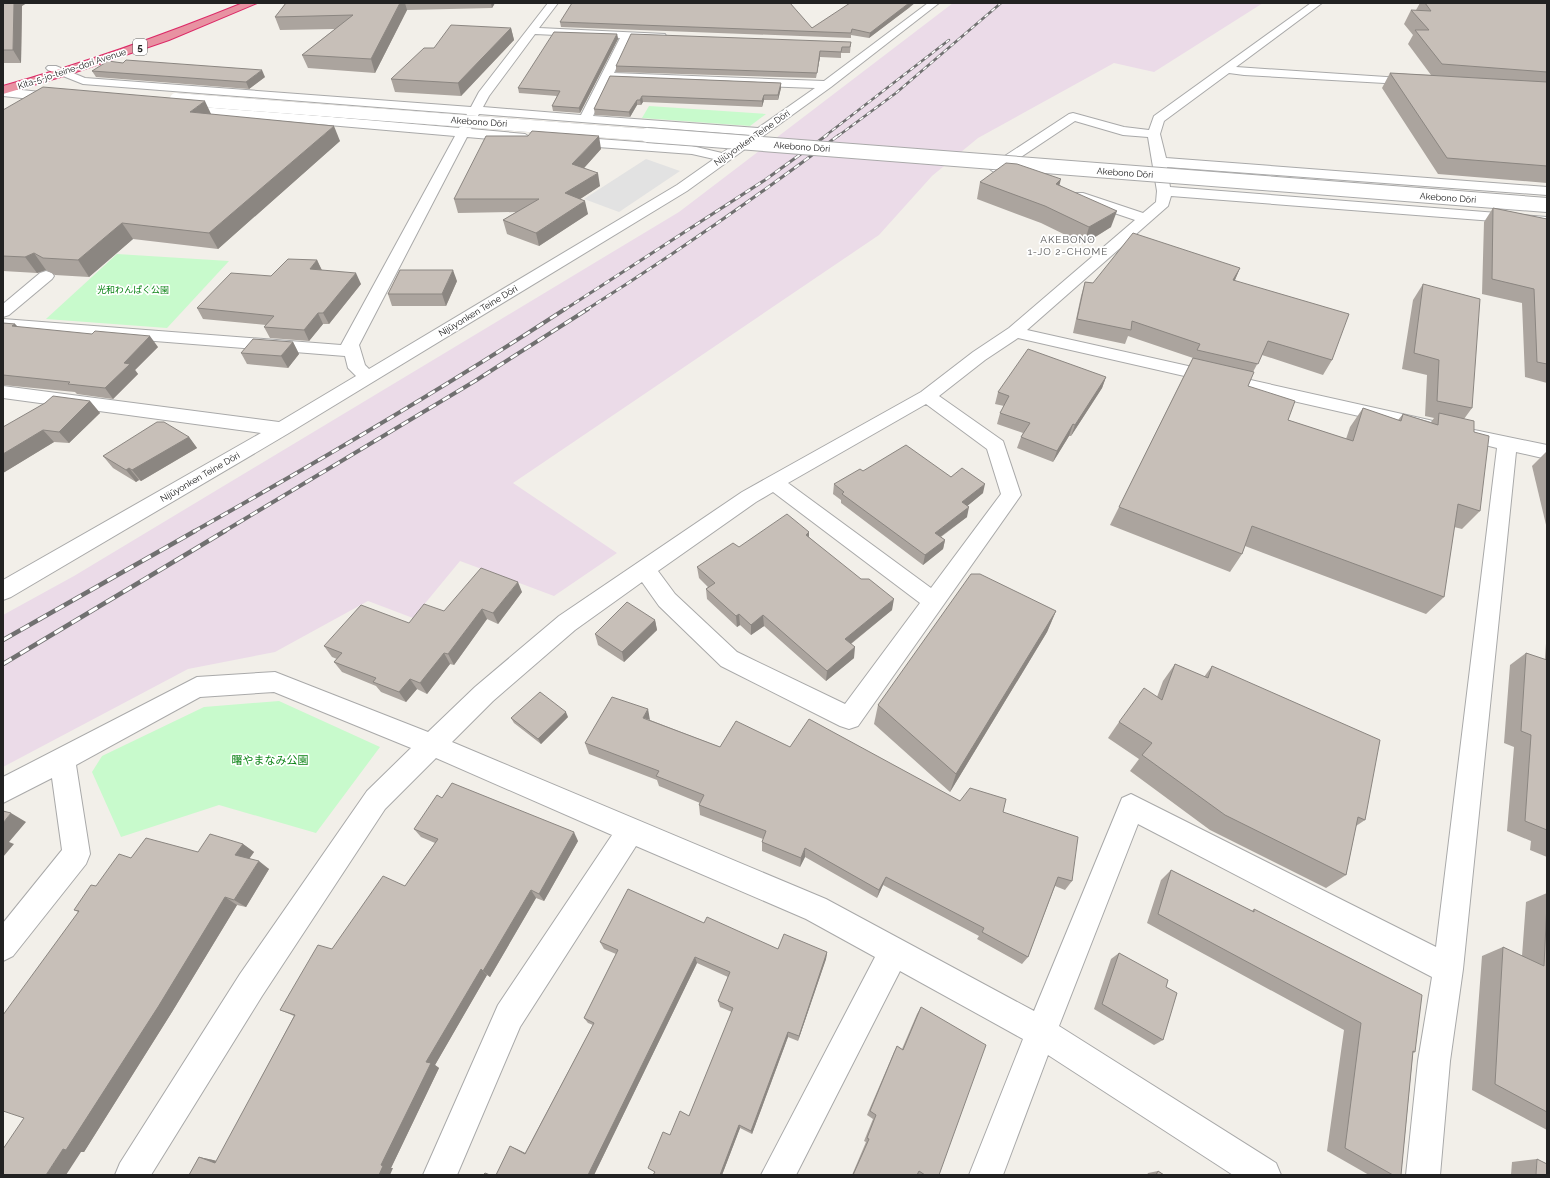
<svg xmlns="http://www.w3.org/2000/svg" width="1550" height="1178" font-family="Raleway,'Noto Sans JP',sans-serif">
<style>
.industrial{fill:#ebdbe8}
.park{fill:#c8facc}
.parking{fill:#e2e2e2}
.lines{fill:none;stroke-linecap:round;stroke-linejoin:round}
.minor-casing{stroke:#a9a9a9;stroke-width:2}
.highway-casing{stroke:#dc2a67;stroke-width:2}
.minor{fill:#fff;fill-rule:evenodd}
.highway{fill:#e892a2;fill-rule:evenodd}
.rail-far3-casing{stroke:#707070;stroke-width:2.5}
.rail-far2-casing{stroke:#707070;stroke-width:3}
.rail-far1-casing{stroke:#707070;stroke-width:4}
.rail-casing{stroke:#707070;stroke-width:4.5}
.rail-far3{stroke:#fff;stroke-width:1.5;stroke-dasharray:4.5;stroke-linecap:butt}
.rail-far2{stroke:#fff;stroke-width:2;stroke-dasharray:6;stroke-linecap:butt}
.rail-far1{stroke:#fff;stroke-width:2.5;stroke-dasharray:8;stroke-linecap:butt}
.rail{stroke:#fff;stroke-width:3;stroke-dasharray:10;stroke-linecap:butt}
.minor-bridge-far1-casing{stroke:#a9a9a9;stroke-width:12;stroke-linecap:butt}
.minor-bridge-casing{stroke:#a9a9a9;stroke-width:16;stroke-linecap:butt}
.minor-bridge-far1{stroke:#fff;stroke-width:12}
.minor-bridge{stroke:#fff;stroke-width:14}
.wall{fill:#aba49e}
.shaded-wall{fill:#8b8681}
.building{fill:#c7bfb8;stroke:#8b8681}
.labels{text-anchor:middle;dominant-baseline:central;stroke-width:3.5;stroke-linejoin:round;paint-order:stroke}
.far-street-label{font-size:9px;fill:#222;stroke:#fff}
.far-park-label{font-size:9px;fill:#0c8416;stroke:#fff}
.shield{fill:#fff;stroke:#646464;stroke-width:1}
.shield-label{font-size:10px;font-weight:bold;fill:#222}
.far-neighbourhood-label{font-size:10px;letter-spacing:1px;fill:#555;stroke:#fff}
.park-label{font-size:11px;fill:#0c8416;stroke:#fff}
</style>
<rect width="100%" height="100%" fill="#f2efe9"/>
<polygon class="industrial" points="953,3 1263,3 1154,72 1114,63 978,138 932,176 879,235 513,483 617,553 554,596 460,561 413,618 368,601 275,652 188,669 3,767 3,615 74,576 679,212"/>
<g class="park">
<polygon points="649,106 766,114 750,126 642,118"/>
<polygon points="117,254 229,261 167,328 46,319"/>
<polygon points="279,701 380,747 316,833 219,805 121,837 92,772 102,756 204,707"/>
</g>
<polygon class="parking" points="646,159 680,171 619,212 584,199"/>
<g class="lines">
<g class="minor-casing">
<g id="minor">
<path d="M548,3H558L539,28L665,34L666,36L661,39L631,38L614,73L824,81L928,3H939L831,87L687,191L289,433L11,597L3,600V580L261,433L3,398V386L279,422L356,376L348,368L345,356L3,329V319L341,345L455,136L181,112L175,108L177,105L181,104L459,128L467,114L83,84L48,70L46,68L48,66H56L85,78L471,107L479,92ZM535,34L620,38L581,115L483,107L489,96ZM610,80L815,88L758,128L593,116ZM479,114L748,135L722,153L692,146L571,137L566,138L565,141L566,144L571,145L692,154L714,159L677,185L369,369L365,365L359,345L467,137L525,142L531,138L525,134L471,129Z"/>
<path d="M1311,3H1322L1236,67L1416,79L1420,81L1422,83L1420,85L1244,75L1229,73L1164,121L1160,134L1166,158L1547,187V195L1167,167L1170,187L1547,217V225L1171,196L1168,206L1027,330L1429,420L1436,422L1438,426L1436,430L1429,432L1018,338L985,360L939,396L1003,441L1021,495L858,726L849,729L840,726L721,666L659,606L642,582L575,630L493,701L452,742L826,899L1034,1011L1122,798L1131,794L1436,947L1497,448L1453,437L1451,433L1453,429L1460,427L1547,445V459L1516,452L1463,969L1450,1061L1440,1175H1406L1418,1061L1432,977L1138,824L1059,1026L1276,1163L1281,1175H1233L1048,1055L1003,1175H969L1023,1039L900,971L796,1175H761L875,957L806,919L636,846L520,1027L457,1175H423L498,1005L612,835L436,758L385,809L262,996L151,1175H115L120,1163L240,974L367,791L411,748L274,692L200,697L76,765L90,854L86,864L13,956L3,961V923L62,850L52,778L3,803V777L197,677L275,672L428,732L475,687L559,616L742,492L921,392L973,352L1009,328L1135,220L1073,199L1071,196L1073,193H1083L1143,213L1156,202L1157,191L1148,137L1123,135L1075,121L1006,167L1009,170L1007,173C1001,174 993,173 989,168L991,165L1069,114L1073,113L1124,127L1149,130L1154,116ZM926,404L987,449L1001,494L931,588L788,483ZM773,492L920,603L845,704L737,652L675,594L658,571L756,502Z"/>
<polygon points="3,88 59,94 65,98 59,102 3,96"/>
<polygon points="46,271 52,273 54,276 52,279 9,315 3,317 3,304 40,273"/>
</g>
</g>
<g class="highway-casing">
<path id="highway" d="M243,3H257L169,40L67,75L3,94V86C85,63 164,35 243,3Z"/>
</g>
<use href="#minor" class="minor"/>
<use href="#highway" class="highway"/>
<g class="rail-far3-casing">
<g id="rail-far3">
<polyline points="825,136 949,40"/>
<polyline points="838,136 896,93 1001,3"/>
</g>
</g>
<g class="rail-far2-casing">
<g id="rail-far2">
<polyline points="564,310 765,180 827,135"/>
<path d="M586,310C673,255 757,197 839,135"/>
</g>
</g>
<g class="rail-far1-casing">
<g id="rail-far1">
<path d="M193,532C319,461 444,388 565,309"/>
<polyline points="223,532 475,381 588,309"/>
</g>
</g>
<g class="rail-casing">
<g id="rail">
<polyline points="3,640 195,531"/>
<polyline points="3,664 225,531"/>
</g>
</g>
<use href="#rail-far3" class="rail-far3"/>
<use href="#rail-far2" class="rail-far2"/>
<use href="#rail-far1" class="rail-far1"/>
<use href="#rail" class="rail"/>
<g class="minor-bridge-far1-casing">
<polyline id="minor-bridge-far1" points="176,99 660,136"/>
</g>
<g class="minor-bridge-casing">
<polyline id="minor-bridge" points="647,135 1547,205"/>
</g>
<use href="#minor-bridge-far1" class="minor-bridge-far1"/>
<use href="#minor-bridge" class="minor-bridge"/>
</g>
<g class="wall">
<polygon points="3,3 22,6 21,63 3,63"/>
<polygon points="286,3 495,3 492,8 407,10 375,73 308,68 302,55 335,29 280,30 275,17"/>
<polygon points="1420,3 1547,3 1547,183 1438,174 1382,88 1390,73 1431,75 1408,44 1413,35 1404,24 1411,10 1416,10"/>
<polygon points="910,7 869,38 851,35 851,38 561,27 560,22 812,28"/>
<polygon points="511,28 514,40 461,96 395,92 391,79 434,48"/>
<polygon points="617,34 618,39 580,113 553,111 552,106 557,96 519,93 518,88"/>
<polygon points="851,42 850,53 841,53 841,58 820,57 816,78 616,72 616,66"/>
<polygon points="123,63 265,77 249,89 96,77 92,71"/>
<polygon points="610,76 781,83 781,88 778,100 764,100 762,107 643,102 641,105 637,105 630,117 595,115 594,109"/>
<polygon points="3,110 211,114 340,141 218,249 133,239 89,277 55,275 46,270 37,273 3,271"/>
<polygon points="601,149 584,168 600,186 580,199 588,214 539,246 507,234 503,220 516,212 458,213 454,199"/>
<polygon points="980,182 1060,185 1111,227 1084,244 1041,223 977,199"/>
<polygon points="1493,208 1547,219 1547,383 1525,377 1522,303 1482,294 1484,222"/>
<polygon points="317,260 322,270 361,284 329,324 323,324 309,341 270,338 264,327 266,325 203,319 197,308 271,276"/>
<polygon points="1240,268 1235,280 1332,360 1323,375 1262,355 1253,372 1248,386 1288,420 1346,439 1350,427 1363,408 1398,420 1403,414 1431,422 1434,418 1425,416 1427,375 1402,369 1413,300 1423,284 1472,408 1464,419 1474,432 1480,511 1462,529 1454,527 1444,597 1426,614 1245,546 1242,554 1230,572 1110,525 1119,507 1193,358 1128,336 1125,344 1073,333 1081,296 1085,282 1093,283"/>
<polygon points="457,281 446,306 392,306 388,294"/>
<polygon points="3,323 15,324 18,327 158,347 135,370 138,374 113,399 77,394 75,392 3,385"/>
<polygon points="293,342 299,354 288,368 247,364 241,353"/>
<polygon points="1106,377 1102,388 1071,436 1069,436 1053,462 1017,448 1021,437 1023,433 997,424 1000,413 1004,406 995,404 998,392"/>
<polygon points="90,401 100,413 69,443 54,442 3,473 3,427"/>
<polygon points="189,437 197,448 141,481 139,480 136,482 113,468 103,456"/>
<polygon points="1546,452 1547,452 1547,529 1532,466"/>
<polygon points="863,471 951,477 983,493 967,506 967,517 941,537 945,540 943,549 923,565 841,503 841,500 833,494 834,484"/>
<polygon points="809,537 892,610 851,644 854,658 826,681 764,626 751,635 740,625 737,627 707,599 706,589 708,587 699,578 697,567 739,547"/>
<polygon points="522,592 498,624 487,619 454,665 450,664 427,694 417,689 406,702 381,692 376,686 342,672 334,662 337,659 332,657 324,646 409,623 444,611"/>
<polygon points="1056,611 1047,632 950,792 874,724 878,705"/>
<polygon points="655,620 657,630 624,662 598,645 595,634"/>
<polygon points="1547,627 1547,857 1530,850 1531,841 1507,831 1514,747 1504,743 1510,665 1526,653 1545,660"/>
<polygon points="1175,664 1204,677 1212,666 1365,820 1356,826 1346,875 1326,888 1210,830 1130,771 1139,759 1108,738 1119,722 1157,697 1163,681"/>
<polygon points="568,717 541,744 514,723 511,718"/>
<polygon points="650,720 720,747 790,747 960,801 1003,812 1072,881 1065,890 1055,886 1028,957 1022,964 977,939 979,936 883,885 877,898 805,857 800,867 762,851 762,842 763,839 700,815 699,805 700,803 659,786 657,780 589,754 585,743"/>
<polygon points="442,798 578,841 544,901 536,898 490,977 487,975 435,1065 439,1068 391,1168 393,1168 189,1175 199,1157 213,1160 217,1161 294,1016 280,1010 332,949 405,886 435,843 421,837 414,829"/>
<polygon points="243,844 254,852 249,859 269,869 246,907 237,905 172,1012 84,1152 81,1152 24,1118 78,912 74,910 96,886 131,858 198,852"/>
<polygon points="1171,870 1252,911 1254,909 1415,1052 1413,1053 1401,1175 1369,1175 1327,1151 1344,1030 1147,923 1161,880"/>
<polygon points="1547,893 1547,1130 1472,1090 1482,956 1503,947 1522,956 1526,902"/>
<polygon points="704,923 778,949 827,952 826,959 798,1041 788,1037 752,1134 740,1128 722,1175 653,1175 670,1135 689,1116 732,1012 720,1007 718,1001 728,977 697,963 594,1175 496,1175 510,1146 525,1153 593,1025 588,1023 584,1018 616,954 604,949 600,942"/>
<polygon points="1119,953 1166,987 1163,1040 1154,1045 1094,1009 1111,959"/>
<polygon points="921,1007 939,1175 852,1175 866,1142 864,1141 873,1119 867,1115 894,1052 897,1046 902,1049 917,1014"/>
<polygon points="1537,1159 1536,1175 1511,1175 1512,1162"/>
<polygon points="1158,1171 1164,1175 1147,1175 1148,1173"/>
</g>
<g class="shaded-wall">
<polygon points="14,3 27,3 22,6 21,63 13,50"/>
<polygon points="400,3 405,3 407,10 375,73 371,59"/>
<polygon points="491,3 495,3 492,8"/>
<polygon points="909,3 915,3 910,7 869,38 870,33"/>
<polygon points="511,28 514,40 461,96 458,83"/>
<polygon points="617,34 618,39 580,113 579,108"/>
<polygon points="820,51 820,57 816,78 817,73"/>
<polygon points="262,70 265,77 249,89 246,82"/>
<polygon points="781,83 781,88 778,100 778,95"/>
<polygon points="764,95 764,100 762,107 762,101"/>
<polygon points="642,96 643,102 641,105 640,100"/>
<polygon points="637,100 637,105 630,117 629,112"/>
<polygon points="205,101 212,116 190,112"/>
<polygon points="334,126 340,141 218,249 209,233"/>
<polygon points="599,136 601,149 575,178 572,164"/>
<polygon points="598,173 600,186 568,207 565,193"/>
<polygon points="1061,179 1057,195 1056,184"/>
<polygon points="585,201 588,214 539,246 536,233"/>
<polygon points="1117,211 1111,227 1084,244 1089,227"/>
<polygon points="122,223 133,239 89,277 78,260"/>
<polygon points="34,253 46,270 37,273 25,257"/>
<polygon points="317,260 322,271 310,269"/>
<polygon points="1240,268 1234,282 1233,280"/>
<polygon points="453,270 457,281 446,306 442,294"/>
<polygon points="356,273 361,284 329,324 323,313"/>
<polygon points="318,313 323,324 309,341 304,330"/>
<polygon points="15,324 24,334 12,326"/>
<polygon points="150,336 158,347 135,370 138,374 113,399 105,388 124,363"/>
<polygon points="293,342 299,354 288,368 281,356"/>
<polygon points="1106,377 1102,388 1071,436 1075,425"/>
<polygon points="90,401 100,413 69,443 59,432"/>
<polygon points="1073,424 1069,436 1053,462 1057,451"/>
<polygon points="43,430 54,442 3,473 3,454"/>
<polygon points="189,437 197,448 141,481 132,470"/>
<polygon points="129,468 139,480 136,482 126,470"/>
<polygon points="985,484 983,493 960,512 962,502"/>
<polygon points="969,507 967,517 933,542 935,533"/>
<polygon points="809,532 809,543 806,535"/>
<polygon points="945,540 943,549 923,565 925,555"/>
<polygon points="518,582 522,592 498,624 493,613"/>
<polygon points="894,599 892,610 844,649 845,639"/>
<polygon points="482,609 487,619 454,665 448,654"/>
<polygon points="1056,611 1047,632 950,792 956,774"/>
<polygon points="739,614 740,625 737,627 736,616"/>
<polygon points="763,615 764,626 751,635 751,625"/>
<polygon points="655,620 657,630 624,662 622,652"/>
<polygon points="855,647 854,658 826,681 827,671"/>
<polygon points="444,653 450,664 427,694 420,683"/>
<polygon points="410,679 417,689 406,702 399,692"/>
<polygon points="648,709 650,720 643,718"/>
<polygon points="566,712 568,717 541,744 538,739"/>
<polygon points="11,813 26,822 9,842 14,844 3,857 3,823"/>
<polygon points="574,832 578,841 544,901 539,894"/>
<polygon points="243,844 254,852 246,863 235,855"/>
<polygon points="805,848 805,857 800,867 801,858"/>
<polygon points="259,861 269,869 246,907 234,900"/>
<polygon points="886,877 883,885 877,898 879,890"/>
<polygon points="531,890 536,898 490,977 483,971"/>
<polygon points="225,897 237,905 172,1012 84,1152 81,1152 66,1175 46,1175"/>
<polygon points="827,952 826,959 798,1041 799,1036"/>
<polygon points="695,957 697,963 594,1175 588,1175"/>
<polygon points="481,969 487,975 435,1065 439,1068 391,1168 393,1168 390,1175 379,1175 381,1165 426,1062"/>
<polygon points="788,1032 788,1037 752,1134 751,1131"/>
<polygon points="739,1125 740,1128 722,1175 720,1175"/>
<polygon points="510,1146 517,1149 531,1156 525,1154"/>
<polygon points="199,1157 213,1160 229,1165 215,1163"/>
</g>
<g class="building">
<polygon points="3,3 14,3 13,50 3,50"/>
<polygon points="286,3 400,3 371,59 302,55 353,15 275,17"/>
<polygon points="572,3 790,3 812,28 850,3 909,3 870,33 852,29 851,33 560,22"/>
<polygon points="1425,3 1547,3 1547,72 1442,64 1415,30 1429,30 1411,10 1431,11"/>
<polygon points="451,25 511,28 458,83 391,79 424,48 434,48"/>
<polygon points="554,32 617,34 579,108 552,106 560,91 518,88"/>
<polygon points="631,34 851,42 850,47 842,47 841,52 820,51 817,73 616,66"/>
<polygon points="126,60 262,70 246,82 92,71 108,61 123,63"/>
<polygon points="1390,73 1547,82 1547,166 1447,158"/>
<polygon points="610,76 781,83 778,95 764,95 762,101 642,96 640,100 637,100 629,112 594,109"/>
<polygon points="43,87 205,101 190,112 334,126 209,233 122,223 78,260 43,258 34,253 25,257 3,256 3,110"/>
<polygon points="532,131 599,136 572,164 598,173 565,193 585,201 536,233 503,220 539,199 454,199 486,136 528,136"/>
<polygon points="1006,163 1017,164 1061,179 1056,184 1117,211 1089,227 1045,206 980,182"/>
<polygon points="1493,208 1547,219 1547,364 1537,362 1534,289 1492,279"/>
<polygon points="1133,233 1240,268 1233,280 1349,314 1332,360 1268,341 1258,364 1197,350 1200,344 1132,321 1131,330 1077,319 1085,282 1093,283"/>
<polygon points="288,259 317,260 310,269 356,273 323,313 318,313 304,330 264,327 274,316 197,308 231,273 271,276"/>
<polygon points="400,270 453,270 442,294 388,294"/>
<polygon points="1423,284 1480,299 1472,408 1437,401 1439,360 1414,353"/>
<polygon points="3,323 15,324 12,326 92,334 95,331 150,336 124,363 130,364 105,388 68,384 70,382 3,375"/>
<polygon points="253,339 293,342 281,356 241,353"/>
<polygon points="1028,349 1106,377 1075,425 1073,424 1057,451 1021,437 1030,423 1000,413 1009,396 998,392"/>
<polygon points="1193,358 1254,372 1248,386 1295,401 1288,420 1353,441 1363,408 1401,421 1403,414 1438,425 1439,413 1474,421 1474,432 1489,436 1480,511 1458,504 1444,597 1252,526 1242,554 1119,507"/>
<polygon points="53,396 90,401 59,432 43,430 3,454 3,427 45,403"/>
<polygon points="157,422 164,422 189,437 132,470 129,468 126,470 103,456"/>
<polygon points="906,445 951,477 962,468 985,484 962,502 969,507 935,533 945,540 925,555 842,494 844,492 834,484 860,469 863,471"/>
<polygon points="787,514 809,532 806,535 861,579 869,579 894,599 845,639 855,647 827,671 763,615 751,625 739,614 736,616 706,589 715,583 697,567 733,543 739,547"/>
<polygon points="481,568 518,582 493,613 482,609 448,654 444,653 420,683 410,679 399,692 373,682 376,678 334,662 342,653 324,646 361,605 409,623 424,604 444,611"/>
<polygon points="971,574 980,574 1056,611 956,774 878,705"/>
<polygon points="627,602 655,620 622,652 595,634"/>
<polygon points="1526,653 1547,660 1547,830 1525,821 1531,735 1521,731"/>
<polygon points="1175,664 1208,678 1212,666 1380,740 1365,820 1358,817 1346,875 1225,815 1142,755 1152,743 1119,722 1144,688 1162,700"/>
<polygon points="540,692 566,712 538,739 511,718"/>
<polygon points="612,697 648,709 643,718 720,747 736,721 790,747 809,719 960,801 970,788 1006,799 1003,812 1078,837 1072,881 1058,877 1028,957 982,932 984,928 886,877 879,890 805,848 801,858 762,842 766,831 699,805 704,795 656,776 659,771 585,743"/>
<polygon points="452,783 574,832 539,894 531,890 483,971 481,969 426,1062 431,1063 381,1165 383,1166 379,1175 189,1175 199,1157 215,1163 295,1015 280,1010 318,945 332,949 383,876 405,886 438,839 414,829 437,795 442,798"/>
<polygon points="3,811 11,813 3,823"/>
<polygon points="210,834 243,844 235,855 259,861 234,900 225,897 158,1007 66,1150 63,1149 46,1175 3,1175 3,1149 24,1118 3,1111 3,1015 79,911 74,910 91,885 96,886 119,854 131,858 146,838 198,852"/>
<polygon points="1171,870 1254,912 1254,909 1422,995 1415,1052 1413,1051 1401,1175 1393,1175 1345,1148 1361,1023 1158,914"/>
<polygon points="628,889 704,923 707,917 778,949 784,934 827,952 799,1036 788,1032 751,1131 739,1125 720,1175 653,1175 655,1172 648,1168 663,1132 670,1135 680,1111 689,1116 733,1008 718,1001 730,972 695,957 588,1175 496,1175 510,1146 525,1154 594,1023 584,1018 618,950 600,942"/>
<polygon points="1547,903 1547,1112 1495,1084 1503,947 1544,966"/>
<polygon points="1119,953 1168,980 1166,987 1177,993 1163,1040 1102,1004"/>
<polygon points="921,1007 986,1045 939,1175 925,1175 919,1171 917,1175 853,1175 869,1139 867,1138 876,1115 870,1111 897,1046 903,1050"/>
<polygon points="1537,1159 1547,1164 1547,1175 1536,1175"/>
<polygon points="1158,1171 1164,1175 1156,1175"/>
<polygon points="485,1173 490,1175 483,1175"/>
</g>
<g class="labels">
<g class="far-street-label">
<text transform="translate(72 69) rotate(-18)">Kita-5-jo-teine-dori Avenue</text>
<text transform="translate(479 122) rotate(4)">Akebono Dōri</text>
<text transform="translate(752 138) rotate(-35)">Nijūyonken Teine Dōri</text>
<text transform="translate(802 147) rotate(4)">Akebono Dōri</text>
<text transform="translate(1125 173) rotate(4)">Akebono Dōri</text>
<text transform="translate(1448 198) rotate(4)">Akebono Dōri</text>
<text transform="translate(478 311) rotate(-31)">Nijūyonken Teine Dōri</text>
<text transform="translate(200 477) rotate(-30)">Nijūyonken Teine Dōri</text>
</g>
<g class="far-park-label">
<text x="133" y="290">光和わんぱく公園</text>
</g>
<rect class="shield" x="133" y="39" width="14" height="16" rx="3"/>
<g class="shield-label">
<text x="140" y="47">5</text>
</g>
<g class="far-neighbourhood-label">
<text x="1068" y="239">AKEBONO<tspan x="1068" dy="12">1-JO 2-CHOME</tspan></text>
</g>
<g class="park-label">
<text x="270" y="760">曙やまなみ公園</text>
</g>
</g>
<rect width="1550" height="1178" fill="none" stroke="#222222" stroke-width="8"/>
</svg>
